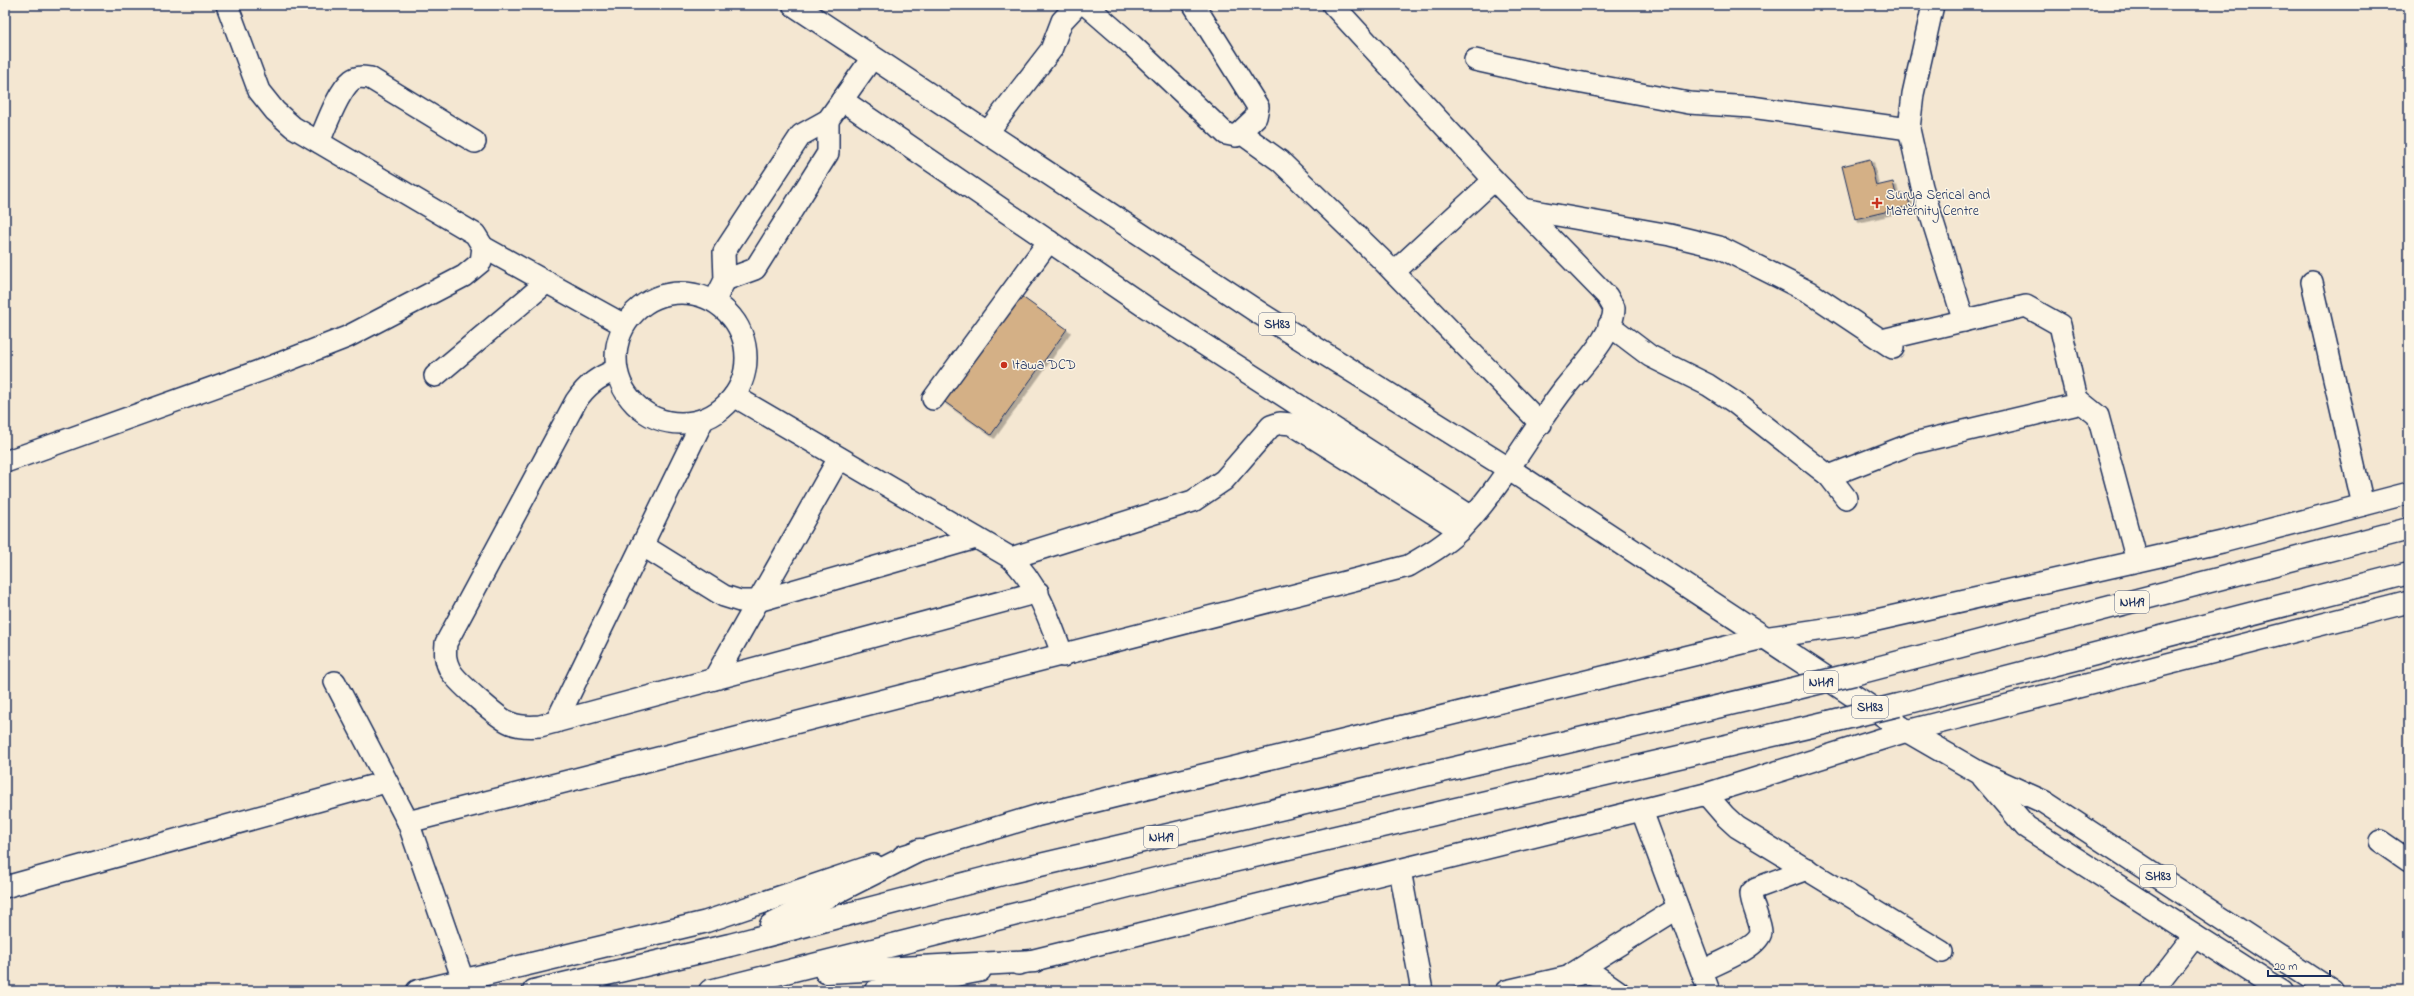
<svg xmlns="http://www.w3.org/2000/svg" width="2414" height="996" font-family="'Indie Flower',sans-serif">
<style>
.building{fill:#d4b086;stroke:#1b2f5e;filter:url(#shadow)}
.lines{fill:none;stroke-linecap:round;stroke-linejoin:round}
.minor-casing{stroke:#1b2f5e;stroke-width:24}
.major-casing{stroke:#1b2f5e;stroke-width:25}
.highway-casing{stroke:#1b2f5e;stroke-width:25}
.minor{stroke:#fcf5e5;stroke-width:21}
.major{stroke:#fcf5e5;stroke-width:22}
.highway{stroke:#fcf5e5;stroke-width:22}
.highway-bridge-casing{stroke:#1b2f5e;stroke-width:25;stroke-linecap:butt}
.highway-bridge{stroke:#fcf5e5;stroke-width:22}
.poi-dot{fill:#c8321e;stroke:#fcf5e5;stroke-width:1.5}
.labels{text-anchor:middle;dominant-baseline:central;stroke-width:3;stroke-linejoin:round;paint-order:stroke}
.shield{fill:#fcf5e5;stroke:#5e6a86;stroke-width:1}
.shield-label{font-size:13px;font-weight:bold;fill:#1b2f5e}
.poi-label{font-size:14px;fill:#1b2f5e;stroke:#fcf5e5;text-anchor:start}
</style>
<defs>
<filter id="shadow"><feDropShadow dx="3.5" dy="3.5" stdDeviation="0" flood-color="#0004"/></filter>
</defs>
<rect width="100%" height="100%" fill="#f4e7d2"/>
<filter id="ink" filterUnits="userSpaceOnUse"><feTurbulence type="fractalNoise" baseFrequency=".025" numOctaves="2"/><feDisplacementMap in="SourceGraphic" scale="8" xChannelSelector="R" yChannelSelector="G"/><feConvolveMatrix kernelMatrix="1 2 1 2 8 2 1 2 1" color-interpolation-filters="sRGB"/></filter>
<g filter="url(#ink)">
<g class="building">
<polygon points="1870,159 1876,186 1893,182 1896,195 1907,193 1910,206 1855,219 1842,166"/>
<polygon points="1018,294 1067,329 991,435 942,400"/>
</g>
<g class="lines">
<g class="minor-casing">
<g id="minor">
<polyline points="1086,5 1132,45 1226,134 1236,136 1256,117 1258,107 1194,5"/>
<polyline points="1933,5 1913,94 1909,129 1922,187 1964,321"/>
<polyline points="1475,60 1551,77 1689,103 1751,107 1909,129"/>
<polyline points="842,100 1144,306 1472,517"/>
<polyline points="987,133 1051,50 1062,21 1077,5"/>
<polyline points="1241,133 1280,161 1380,258 1541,424"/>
<path d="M319,142C326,126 338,91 352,80C357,76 363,77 370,78L475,142"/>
<polyline points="1523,209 1670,235 1719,247 1809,292 1893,348"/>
<polyline points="483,247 624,325"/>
<polyline points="1394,272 1494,180"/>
<polyline points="725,280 755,269 828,153 828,120"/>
<polyline points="2312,282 2363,505"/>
<circle cx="681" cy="358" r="65"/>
<polyline points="715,300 725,280 724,252 801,135 828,120 872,58"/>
<polyline points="1609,325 1650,356 1708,385 1734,402 1829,476 1846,498"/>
<path d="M616,370C598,377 587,385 576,401L446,643C445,654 445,661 450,670C455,680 499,719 510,723C520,727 529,727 540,726L1038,592"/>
<polyline points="435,376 547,282"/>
<path d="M734,396L1011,558C1039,586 1049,619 1063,656"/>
<polyline points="933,399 1049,241"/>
<polyline points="2077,399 2098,416 2137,561"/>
<polyline points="5,462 273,366 347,337 464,276 481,262 483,247 475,234 293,127 275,111 259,91 227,5"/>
<polyline points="1829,476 1914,443 2078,404 2060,325 2026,306 1882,340"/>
<polyline points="642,545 724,596 740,601 758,601 976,538"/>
<polyline points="1011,558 1193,501 1224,480 1271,426 1280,423 1292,424 1460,530"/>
<polyline points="714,679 839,458"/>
<polyline points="335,682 408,822 463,980"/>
<polyline points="556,722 703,420"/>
<polyline points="1706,794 1725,816 1737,827 1942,952"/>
<polyline points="1642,811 1709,991"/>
<path d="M408,822L1408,566C1427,555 1445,545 1460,530C1501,488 1528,436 1563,390C1579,369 1614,336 1614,308L1607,296L1494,180L1333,5"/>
<polyline points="2380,841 2409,861"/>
<polyline points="903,856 1039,815 1763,638 1859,624 2222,542 2409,493"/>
<polyline points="1400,870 1422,991"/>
<polyline points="5,887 386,782"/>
<polyline points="1018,964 1706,794 1907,731 2409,602"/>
<path d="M1702,971C1715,964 1759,948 1761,932C1761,922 1751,905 1751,893L1756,888L1807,869"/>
<polyline points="1572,974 1678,908"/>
<polyline points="417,991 705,922 874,865"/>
<polyline points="875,991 980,971"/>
<polyline points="1506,991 1585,973 1598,977 1618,991"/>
<polyline points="2152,991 2195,935"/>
</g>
</g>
<g class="major-casing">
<g id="major">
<polyline points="794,5 1261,314 1509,469 1907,731 1978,772 2044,802 2332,991"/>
<polyline points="1983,777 2026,827 2282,991"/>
</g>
</g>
<g class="highway-casing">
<g id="highway">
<polyline points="1854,674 2409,529"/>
<polyline points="1898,705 2409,573"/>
<polyline points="771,925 920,850"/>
<polyline points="826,972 1035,961"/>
<polyline points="534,991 730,945 1010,872 1789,690"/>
<polyline points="710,991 1160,878 1829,722"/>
</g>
</g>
<use href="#minor" class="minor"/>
<use href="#major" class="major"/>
<use href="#highway" class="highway"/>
<g class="highway-bridge-casing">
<g id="highway-bridge">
<polyline points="1789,690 1854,674"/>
<polyline points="1829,722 1898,705"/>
</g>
</g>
<use href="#highway-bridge" class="highway-bridge"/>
</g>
</g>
<g class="poi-dot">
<path d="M1875 197h4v4h4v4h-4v4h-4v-4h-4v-4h4z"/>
<circle cx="1004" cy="365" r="4"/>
</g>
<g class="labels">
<g class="shield">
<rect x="1259" y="313" width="36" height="22" rx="3"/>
<rect x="2115" y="591" width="34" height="22" rx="3"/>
<rect x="1804" y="671" width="34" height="22" rx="3"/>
<rect x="1852" y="696" width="36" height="22" rx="3"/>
<rect x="1144" y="826" width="34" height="22" rx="3"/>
<rect x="2140" y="865" width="36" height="22" rx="3"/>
</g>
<g class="shield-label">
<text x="1277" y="324">SH83</text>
<text x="2132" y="602">NH19</text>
<text x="1821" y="682">NH19</text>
<text x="1870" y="707">SH83</text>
<text x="1161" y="837">NH19</text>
<text x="2158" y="876">SH83</text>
</g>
<g class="poi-label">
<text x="1886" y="195">Surya Serical and<tspan x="1886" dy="16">Maternity Centre</tspan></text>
<text x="1012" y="365">Itawa DCD</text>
</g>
</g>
<rect width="2414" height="996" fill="none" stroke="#fcf5e5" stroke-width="20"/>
<rect x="10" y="10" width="2394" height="976" fill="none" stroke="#1b2f5e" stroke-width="1.5" filter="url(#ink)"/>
<path d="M2268 970v6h62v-6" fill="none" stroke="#1b2f5e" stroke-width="2"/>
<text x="2274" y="970" font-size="12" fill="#1b2f5e" stroke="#fcf5e5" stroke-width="3" paint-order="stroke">20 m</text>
</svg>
